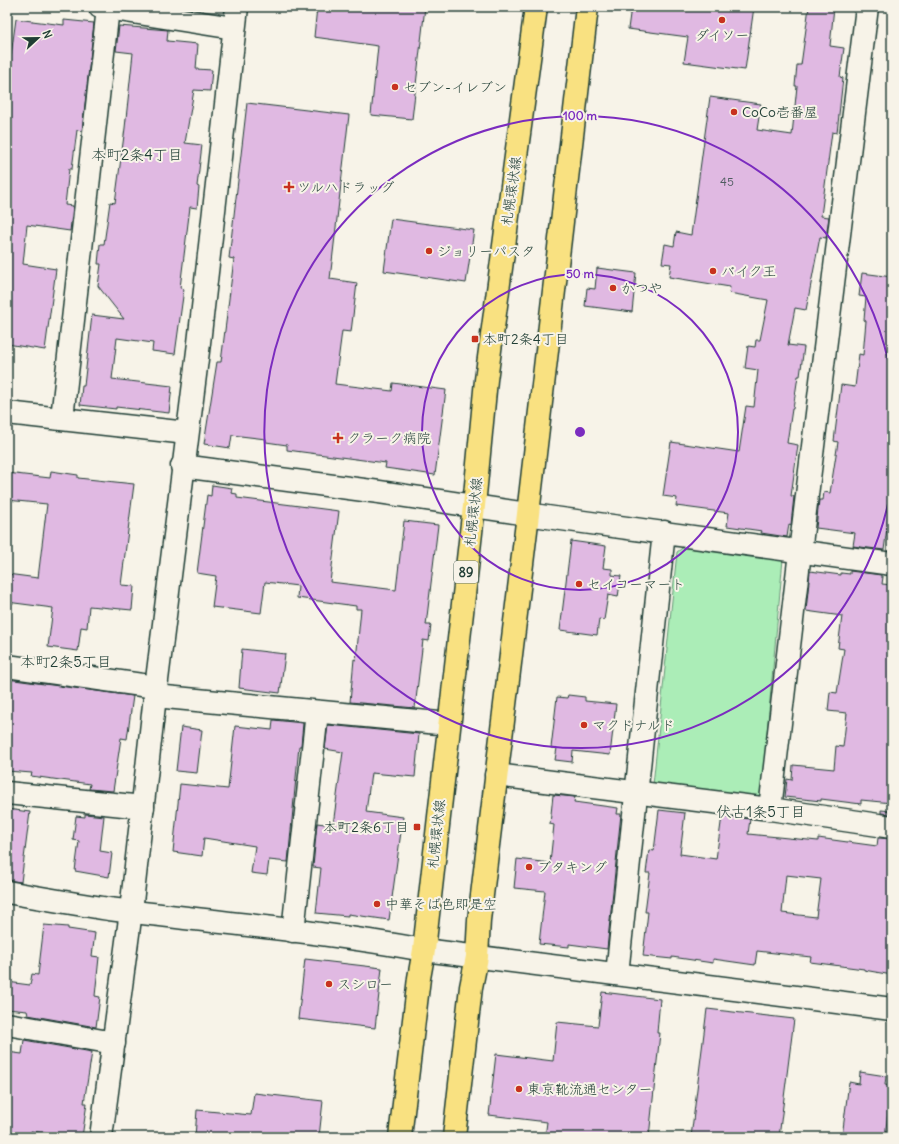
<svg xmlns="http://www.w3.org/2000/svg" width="899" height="1144" font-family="Delius,'Klee One',sans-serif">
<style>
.green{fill:#abedb7;stroke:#659576}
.building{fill:#e0b9e2;stroke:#1f3d34;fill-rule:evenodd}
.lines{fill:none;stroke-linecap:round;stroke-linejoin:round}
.minor-casing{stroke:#1f3d34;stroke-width:25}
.tertiary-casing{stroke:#1f3d34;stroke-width:25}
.primary-casing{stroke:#1f3d34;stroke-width:25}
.minor{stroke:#f7f3e8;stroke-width:22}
.tertiary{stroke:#f7f3e8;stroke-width:22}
.primary{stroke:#f9e181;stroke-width:22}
.ring{fill:none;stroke:#7b2cbf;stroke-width:2}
.poi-dot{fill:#c8321e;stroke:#f7f3e8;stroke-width:1.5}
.labels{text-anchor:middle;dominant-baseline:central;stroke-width:4;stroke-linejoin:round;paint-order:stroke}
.number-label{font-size:12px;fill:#4f5c60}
.shield{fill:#f7f3e8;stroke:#60746a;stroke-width:1}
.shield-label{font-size:13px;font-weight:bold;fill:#1f3d34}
.poi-label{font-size:14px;fill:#1f3d34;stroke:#f7f3e8;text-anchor:start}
.street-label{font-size:14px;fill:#1f3d34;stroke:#f7f3e8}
.neighbourhood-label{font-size:15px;fill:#1f3d34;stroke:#f7f3e8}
.centre{fill:#7b2cbf;stroke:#f7f3e8;stroke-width:2}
.ring-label{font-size:12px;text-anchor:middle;font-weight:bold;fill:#7b2cbf;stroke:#f7f3e8;stroke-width:4;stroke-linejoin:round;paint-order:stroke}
</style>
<rect width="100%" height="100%" fill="#f7f3e8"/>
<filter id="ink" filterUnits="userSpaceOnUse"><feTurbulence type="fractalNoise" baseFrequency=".025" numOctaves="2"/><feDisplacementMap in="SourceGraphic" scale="8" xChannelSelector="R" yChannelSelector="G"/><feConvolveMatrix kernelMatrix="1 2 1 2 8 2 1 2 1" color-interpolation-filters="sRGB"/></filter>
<g filter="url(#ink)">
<polygon class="green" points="685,546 783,559 761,798 653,785 677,552"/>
<g class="building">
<polygon points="317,7 425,7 412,119 371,115 378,46 314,37"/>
<polygon points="631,7 754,7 745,70 684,62 688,37 628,29"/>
<polygon points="809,7 834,7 830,46 844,48 840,77 843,78 837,133 832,132 821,216 829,217 826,238 820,237 806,310 795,308 788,345 804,347 800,376 798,376 793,409 792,409 787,443 798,445 791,496 794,496 791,525 789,524 787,537 761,533 762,531 727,526 729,513 676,506 677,498 663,496 671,442 739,452 746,406 754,407 758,370 745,368 748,346 755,347 756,340 760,340 768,300 729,293 730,287 669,277 671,264 662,263 665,244 674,246 676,232 691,235 710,97 761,104 757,130 792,135 797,86 795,86 797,65 801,65"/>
<polygon points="16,19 64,25 64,20 94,23 82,131 77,130 72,169 69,169 65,205 73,206 70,231 27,225 23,264 56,269 45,350 7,344 7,55 11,55"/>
<polygon points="119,26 168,30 167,41 198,44 196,69 212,70 210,91 194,90 185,143 202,145 197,186 199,187 197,208 190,207 180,288 184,289 175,354 152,351 153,343 117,338 112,379 172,386 169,413 116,407 116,409 80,405 82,386 84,386 92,315 124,319 98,286 101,264 98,264 100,244 104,244 110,202 115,203 125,128 133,53 116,51"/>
<polygon points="247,103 349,115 330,279 357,283 351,332 342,331 335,384 392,391 393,383 446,390 435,475 385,468 386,463 287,450 287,445 266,442 266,439 232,435 230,448 204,444 217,362 221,362 234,259 229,258"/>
<polygon points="391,219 474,230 466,283 384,271"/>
<polygon points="597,268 636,273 632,312 585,306 587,288 595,289"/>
<polygon points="862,273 892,277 892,492 884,550 853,546 855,533 816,528 819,500 823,500 824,492 830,493 838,442 834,441 841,385 855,387 859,354 863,355 866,321 864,320 866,297 859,296"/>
<polygon points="51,471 78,475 78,478 134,484 121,585 134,586 132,610 89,606 87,628 81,627 78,651 48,647 53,608 7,602 7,574 38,578 47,504 7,500 7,473 50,478"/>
<polygon points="212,485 232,488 231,493 237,494 237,498 339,511 330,582 396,590 404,521 438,525 426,625 431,625 429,641 423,640 415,708 350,702 354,659 356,660 361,609 356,609 356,606 297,598 298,586 265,582 261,613 212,607 216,576 197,573 207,495 211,496"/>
<polygon points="571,541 606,546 603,568 612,569 612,575 621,576 618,597 608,595 604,620 599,619 597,635 560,630"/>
<polygon points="810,571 841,575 841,573 850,574 850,571 881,575 881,577 883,577 882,584 892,585 892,803 861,800 861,804 821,799 821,801 785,797 787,779 792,780 793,765 834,769 836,746 843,747 847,713 828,711 830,692 837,693 844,649 838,648 842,616 806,611"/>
<polygon points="242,649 285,654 280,693 239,688"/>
<polygon points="7,679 133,696 127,739 121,738 113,791 89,789 90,784 31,776 32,773 7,771"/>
<polygon points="568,695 585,697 585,701 616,704 610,755 573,751 572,762 555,760 557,748 551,748 557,697 567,698"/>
<polygon points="273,720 303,723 301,746 299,746 288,862 269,860 267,875 251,873 255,846 204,838 202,856 173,852 180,784 228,789 235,726 272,730"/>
<polygon points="328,725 419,734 415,777 371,773 366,812 403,817 389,920 348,914 348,916 316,913 321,868 313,867 317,823 333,825 343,752 325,749"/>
<polygon points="181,727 202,730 197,773 176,771"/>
<polygon points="553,795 575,797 574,802 618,808 617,814 621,814 607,949 569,944 569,947 539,944 545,891 514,888 517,859 550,863 554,825 550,824"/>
<polygon points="7,809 30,812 21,882 7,880"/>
<path d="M659,810L685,813L680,854L716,859L722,816L750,819L748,834L818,841V838L877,846L878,838L892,839V975L864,970V969L810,962L811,957L757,951L755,965L713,959V963L672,957V959L643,956L648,912H645L650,873H646L649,850L654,851ZM786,875L821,879L816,917L782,913Z"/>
<polygon points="881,810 892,811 892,814 881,813"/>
<polygon points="85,814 104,816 100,851 112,853 109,877 75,871 79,841 73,840 76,816 85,817"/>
<polygon points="44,925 68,927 68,929 95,933 92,956 99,957 95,996 100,997 96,1027 28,1015 27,1011 7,1009 7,982 30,985 32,974 38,975"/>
<polygon points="305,959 382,968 375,1028 298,1019"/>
<polygon points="602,992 660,999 657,1033 660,1033 649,1137 545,1137 547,1122 489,1115 496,1054 553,1061 557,1022 598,1026"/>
<polygon points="707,1009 794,1019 779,1137 691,1137"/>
<polygon points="24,1040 92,1052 84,1103 87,1103 82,1137 68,1137 31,1131 31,1136 7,1132 7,1052 22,1054"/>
<polygon points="860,1072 886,1076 885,1085 891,1086 885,1137 842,1137 849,1082 859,1084"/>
<polygon points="254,1093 323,1101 319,1137 195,1137 197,1110 251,1115"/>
</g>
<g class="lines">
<g class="minor-casing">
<g id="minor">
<polyline points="100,7 234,28"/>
<polyline points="7,413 187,433"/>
<polyline points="62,418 108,8"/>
<polyline points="182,466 379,492 554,518 892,564"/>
<polyline points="7,666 156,687"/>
<polyline points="155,696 449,724"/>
<polyline points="496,775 770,809 892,827"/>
<polyline points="7,793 143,807"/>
<polyline points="770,809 800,552 867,7"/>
<polyline points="293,931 317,712"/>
<polyline points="617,974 664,532"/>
<polyline points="7,1024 114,1043"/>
<polyline points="101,1137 131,911 155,696 199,343 237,7"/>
</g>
</g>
<g class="tertiary-casing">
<path id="tertiary" d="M7,892C41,898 75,904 109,909C214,922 320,931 424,950L892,1009"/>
</g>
<g class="primary-casing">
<g id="primary">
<polyline points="400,1137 419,978 424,950 474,506 486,380 536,7"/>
<polyline points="454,1137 471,987 477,957 479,920 528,514 587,7"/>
</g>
</g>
<use href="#minor" class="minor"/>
<use href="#tertiary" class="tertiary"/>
<use href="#primary" class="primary"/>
</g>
</g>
<g class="ring">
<circle cx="580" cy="432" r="158"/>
<path d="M892 484A316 316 0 1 1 892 380"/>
</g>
<g class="poi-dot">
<circle cx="722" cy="20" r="4"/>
<circle cx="395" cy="87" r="4"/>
<circle cx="734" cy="112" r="4"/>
<path d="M287 181h4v4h4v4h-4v4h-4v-4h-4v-4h4z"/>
<circle cx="429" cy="251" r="4"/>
<circle cx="713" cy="271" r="4"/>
<circle cx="613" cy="288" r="4"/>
<rect x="471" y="335" width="8" height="8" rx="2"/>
<path d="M336 432h4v4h4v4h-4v4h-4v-4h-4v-4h4z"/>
<circle cx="579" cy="584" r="4"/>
<circle cx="584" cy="725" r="4"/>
<rect x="413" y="823" width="8" height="8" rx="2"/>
<circle cx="529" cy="867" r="4"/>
<circle cx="377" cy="904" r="4"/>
<circle cx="329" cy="984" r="4"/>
<circle cx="519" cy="1089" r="4"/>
</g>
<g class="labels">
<g class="number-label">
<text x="727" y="181">45</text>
</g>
<rect class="shield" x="454" y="561" width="24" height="22" rx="3"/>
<g class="shield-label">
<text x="466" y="572">89</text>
</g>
<g class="poi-label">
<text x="722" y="35" text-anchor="middle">ダイソー</text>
<text x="403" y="87">セブン-イレブン</text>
<text x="742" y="112">CoCo壱番屋</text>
<text x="297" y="187">ツルハドラッグ</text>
<text x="437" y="251">ジョリーパスタ</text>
<text x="721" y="271">バイク王</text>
<text x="621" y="288">かつや</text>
<text x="483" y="339">本町2条4丁目</text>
<text x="347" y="438">クラーク病院</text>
<text x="587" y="584">セイコーマート</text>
<text x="592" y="725">マクドナルド</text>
<text x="409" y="827" text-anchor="end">本町2条6丁目</text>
<text x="537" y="867">ブタキング</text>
<text x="385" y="904">中華そば色即是空</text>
<text x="337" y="984">スシロー</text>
<text x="527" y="1089">東京靴流通センター</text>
</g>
<g class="street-label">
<text transform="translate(511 191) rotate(-82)">札幌環状線</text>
<text transform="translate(473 512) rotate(-84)">札幌環状線</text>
<text transform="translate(436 834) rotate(-84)">札幌環状線</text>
</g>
<g class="neighbourhood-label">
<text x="137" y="154">本町2条4丁目</text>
<text x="66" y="661">本町2条5丁目</text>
<text x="761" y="811">伏古1条5丁目</text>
</g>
</g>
<circle cx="580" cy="432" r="6" class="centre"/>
<g class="ring-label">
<text x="580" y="120">100 m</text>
<text x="580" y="278">50 m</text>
</g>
<rect width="899" height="1144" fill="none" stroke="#f7f3e8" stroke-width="24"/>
<rect x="12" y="12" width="875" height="1120" fill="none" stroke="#1f3d34" stroke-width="1.5" filter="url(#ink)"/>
<g transform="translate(38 38) rotate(68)" stroke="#f7f3e8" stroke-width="3" paint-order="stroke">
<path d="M0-3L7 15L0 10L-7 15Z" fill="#1f3d34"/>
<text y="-6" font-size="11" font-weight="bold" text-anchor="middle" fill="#1f3d34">N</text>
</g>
</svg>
